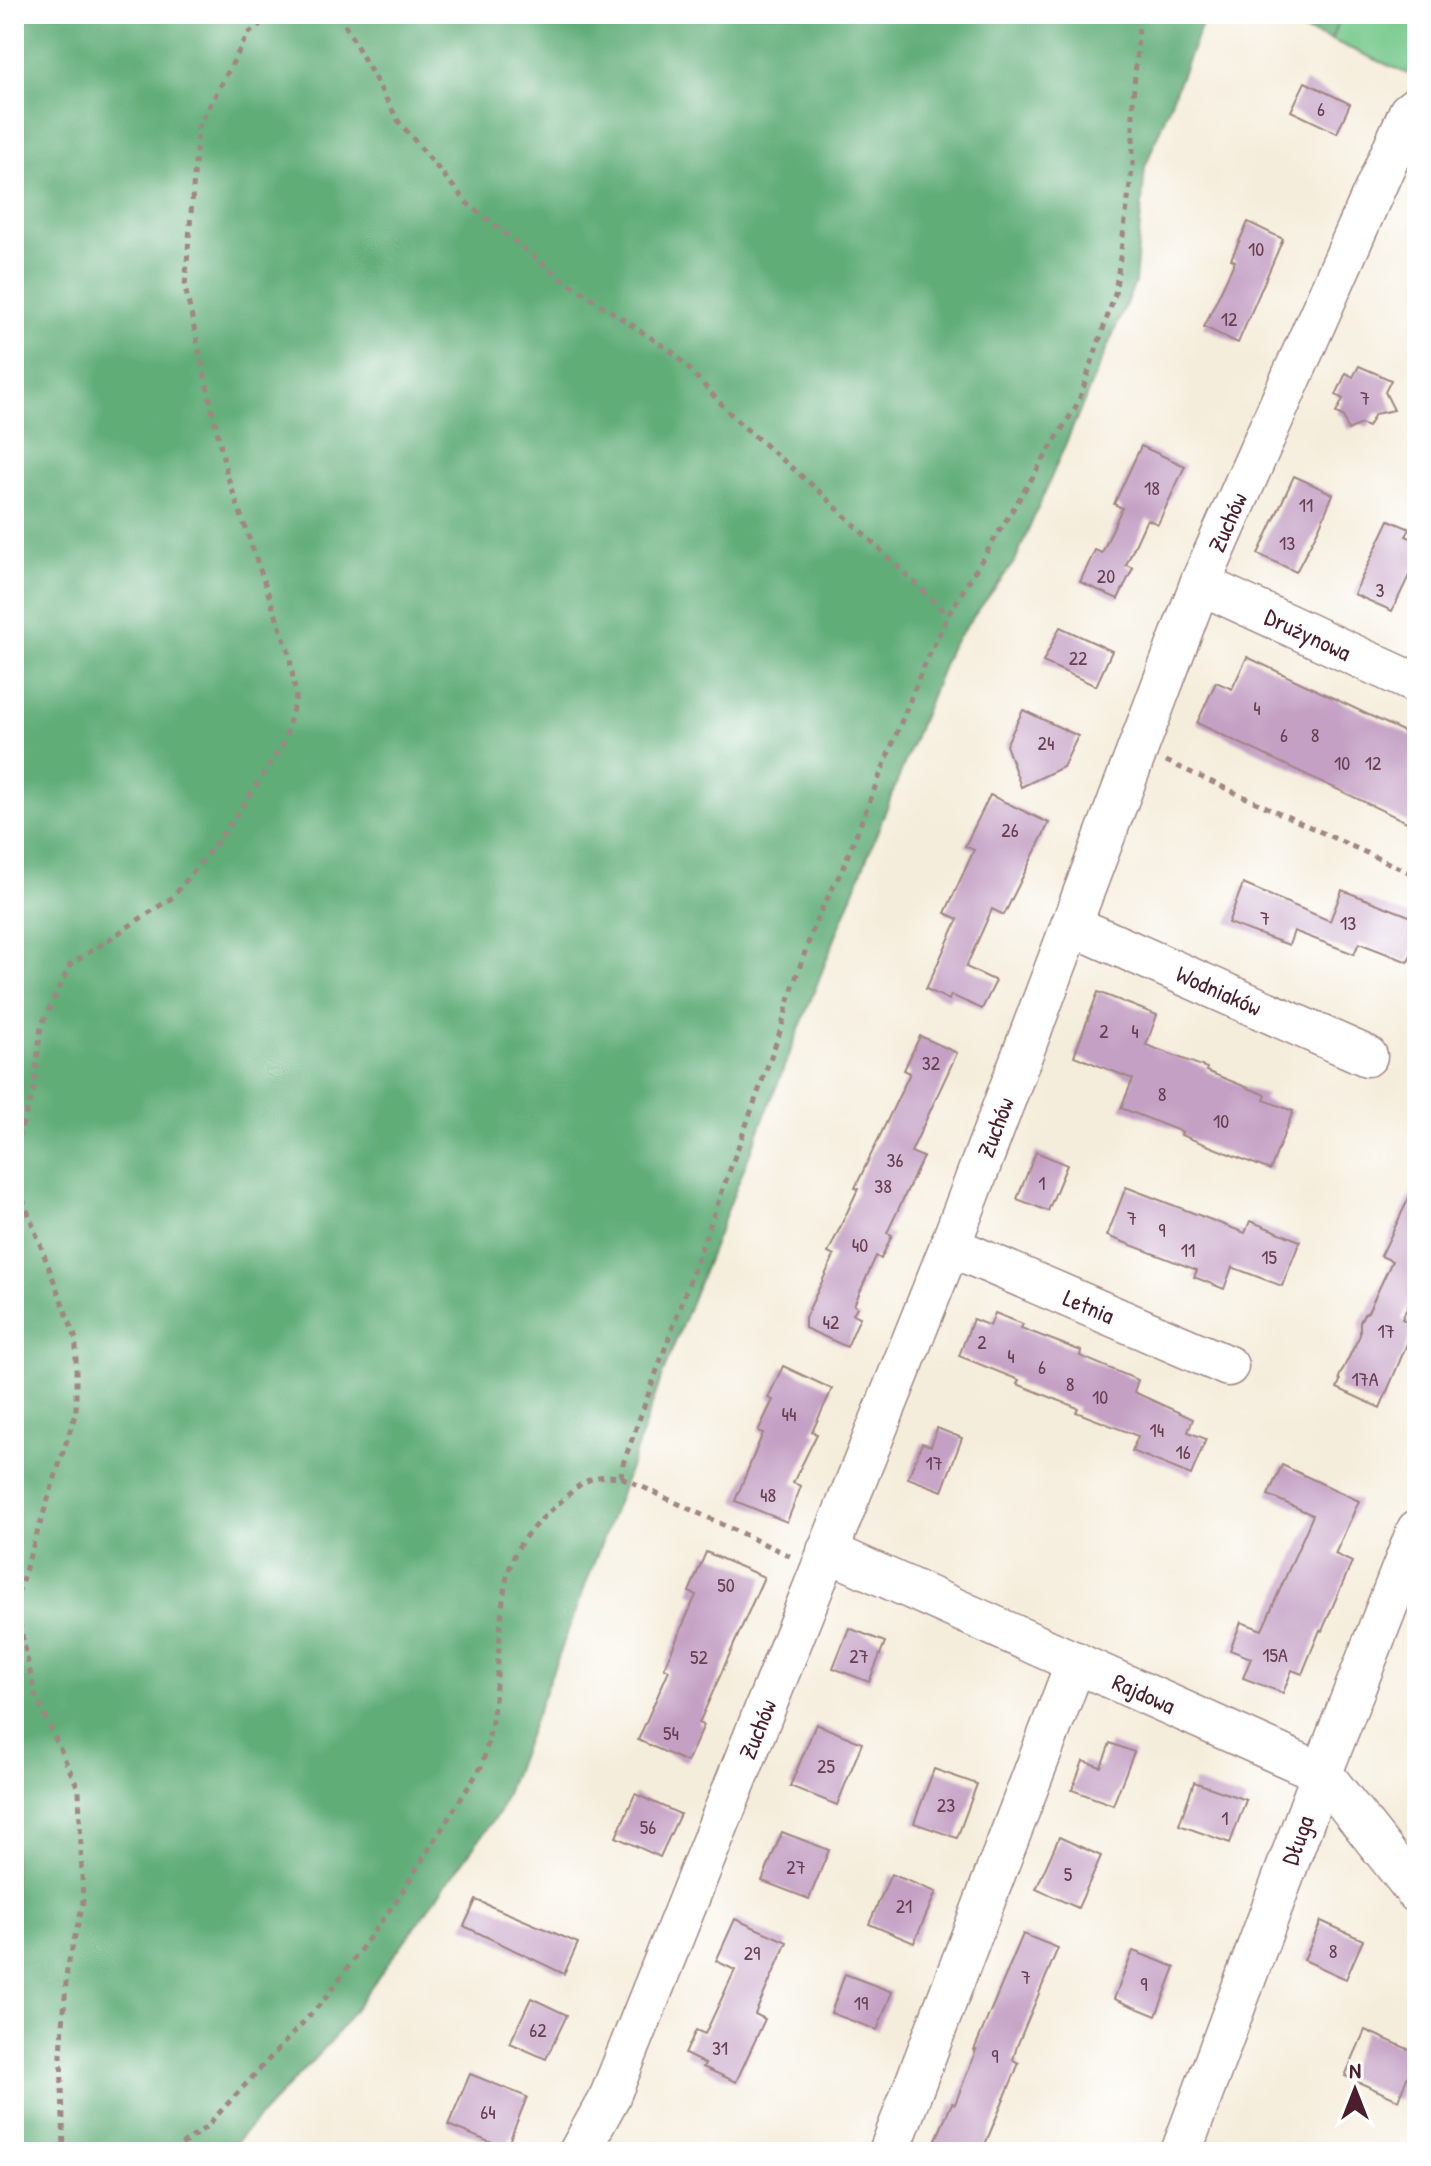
<svg xmlns="http://www.w3.org/2000/svg" width="1431" height="2166" font-family="'Patrick Hand',sans-serif">
<style>
.green{fill:#77c98c;stroke:#60745c;stroke-width:2}
.forest{fill:#61ad78;stroke:#566652;stroke-width:2}
.building{fill:#c4a0c4}
.lines{fill:none;stroke-linecap:round;stroke-linejoin:round}
.minor-casing{stroke:#a08683;stroke-width:43}
.path{stroke:#a08683;stroke-width:5;stroke-dasharray:6 6;stroke-linecap:butt}
.minor{stroke:#fff;stroke-width:40}
.labels{text-anchor:middle;dominant-baseline:central;stroke-width:7;stroke-linejoin:round;paint-order:stroke}
.number-label{font-size:20px;fill:#683f51}
.street-label{font-size:24px;fill:#4a1f2b;stroke:#fff}
</style>
<rect width="100%" height="100%" fill="#fff"/>
<filter id="ink" filterUnits="userSpaceOnUse"><feTurbulence type="fractalNoise" baseFrequency=".0125" numOctaves="2"/><feDisplacementMap in="SourceGraphic" scale="16" xChannelSelector="R" yChannelSelector="G"/><feConvolveMatrix kernelMatrix="1 2 1 2 8 2 1 2 1" color-interpolation-filters="sRGB"/></filter>
<filter id="wash" filterUnits="userSpaceOnUse"><feTurbulence type="fractalNoise" baseFrequency=".006" numOctaves="4" result="noise"/><feDisplacementMap in="SourceGraphic" scale="32" xChannelSelector="R" yChannelSelector="G"/><feGaussianBlur stdDeviation="1.8" result="paint"/><feColorMatrix in="noise" values="0 0 0 0 0 0 0 0 0 0 0 0 0 0 0 0 0 1.4 0 .05"/><feComposite in="paint" operator="in"/></filter>
<g filter="url(#wash)">
<rect width="100%" height="100%" fill="#f5eddb"/>
<polygon class="green" points="1342,14 1417,14 1417,78 1331,40"/>
<g class="forest">
<polygon points="14,14 1206,14 1145,167 1135,283 1015,561 950,648 663,1373 630,1468 499,1812 331,2041 226,2152 14,2152"/>
<polygon points="1255,14 1342,14 1331,40"/>
</g>
<g id="blocks">
<g class="building">
<polygon points="1305,82 1350,104 1337,133 1291,111"/>
<polygon points="1248,222 1283,239 1238,343 1204,327 1235,261 1231,259"/>
<polygon points="1359,366 1391,380 1385,392 1394,410 1375,414 1368,427 1361,424 1348,430 1343,416 1336,413 1343,399 1336,395 1346,373 1353,377"/>
<polygon points="1141,446 1185,466 1158,524 1147,519 1126,565 1133,568 1118,599 1080,582 1095,550 1102,553 1122,508 1114,504"/>
<polygon points="1294,476 1333,494 1319,528 1296,572 1258,554"/>
<polygon points="1389,520 1410,529 1406,536 1417,541 1417,559 1392,611 1354,594"/>
<polygon points="1060,627 1112,651 1096,686 1043,662"/>
<polygon points="1247,657 1417,738 1417,827 1197,723 1216,682 1232,689"/>
<polygon points="1023,710 1078,736 1063,767 1021,787 1006,745"/>
<polygon points="990,795 1049,823 1004,915 992,909 966,967 996,981 982,1009 951,995 949,1000 926,989 958,919 945,913 974,850 965,846"/>
<polygon points="1243,884 1330,921 1342,890 1417,919 1417,939 1408,962 1359,943 1354,954 1294,931 1289,945 1228,923"/>
<polygon points="1098,992 1157,1015 1146,1045 1207,1068 1206,1071 1266,1095 1264,1100 1293,1111 1270,1170 1181,1135 1182,1132 1121,1108 1133,1079 1074,1056"/>
<polygon points="920,1036 957,1053 911,1152 923,1157 887,1233 892,1235 881,1259 876,1256 854,1305 857,1307 853,1314 860,1317 847,1347 805,1328 805,1318 834,1256 828,1253 858,1189 855,1188 910,1073 904,1070"/>
<polygon points="1036,1152 1067,1165 1048,1211 1017,1199"/>
<polygon points="1417,1181 1417,1285 1402,1319 1415,1325 1380,1408 1337,1388 1340,1381 1339,1377 1360,1335 1360,1322 1364,1314 1368,1312 1392,1261 1381,1256"/>
<polygon points="1126,1187 1245,1233 1250,1221 1300,1241 1282,1286 1232,1267 1224,1289 1194,1277 1197,1270 1107,1236"/>
<polygon points="995,1313 1023,1324 1021,1328 1081,1351 1080,1356 1138,1380 1134,1392 1193,1419 1188,1432 1206,1439 1191,1475 1132,1451 1138,1436 1076,1412 1078,1408 1017,1384 1019,1380 959,1356 973,1319 990,1326"/>
<polygon points="783,1366 832,1389 812,1432 817,1434 793,1483 801,1486 787,1522 735,1501 763,1433 758,1431 773,1400 768,1398"/>
<polygon points="937,1428 962,1438 942,1491 908,1478 922,1443 931,1446"/>
<polygon points="1282,1465 1359,1501 1335,1554 1352,1562 1322,1631 1320,1630 1302,1674 1292,1670 1283,1693 1243,1678 1251,1658 1230,1650 1241,1622 1262,1630 1313,1515 1268,1495"/>
<polygon points="706,1552 764,1577 699,1723 704,1725 687,1762 638,1740 669,1670 664,1668 696,1595 689,1592"/>
<polygon points="849,1628 885,1642 869,1682 833,1668"/>
<polygon points="816,1724 862,1743 837,1805 790,1786"/>
<polygon points="1110,1743 1134,1752 1113,1805 1072,1790 1083,1761 1101,1767"/>
<polygon points="934,1769 977,1784 957,1838 914,1823"/>
<polygon points="1194,1782 1246,1800 1230,1843 1179,1825"/>
<polygon points="635,1794 680,1814 660,1857 616,1837"/>
<polygon points="782,1832 829,1850 809,1899 762,1881"/>
<polygon points="1059,1837 1101,1856 1078,1908 1036,1889"/>
<polygon points="891,1874 936,1892 914,1943 869,1924"/>
<polygon points="476,1900 578,1943 564,1974 464,1926"/>
<polygon points="735,1919 787,1942 755,2014 765,2019 736,2082 703,2067 705,2064 685,2054 696,2030 705,2034 735,1970 716,1961"/>
<polygon points="1321,1921 1363,1940 1346,1979 1304,1960"/>
<polygon points="1023,1934 1058,1948 1017,2046 1013,2060 1019,2063 982,2152 947,2152 933,2146 952,2103 955,2104 976,2050 974,2050"/>
<polygon points="1133,1951 1175,1967 1156,2016 1114,1999"/>
<polygon points="845,1974 892,1992 877,2030 831,2013"/>
<polygon points="531,1998 567,2015 546,2059 510,2043"/>
<polygon points="1365,2030 1417,2053 1398,2100 1345,2076"/>
<polygon points="470,2074 527,2097 506,2149 448,2125"/>
</g>
</g>
</g>
<g filter="url(#ink)">
<use href="#blocks" fill-opacity="0" stroke="#a08683" stroke-width="2"/>
<g class="lines">
<g class="minor-casing">
<g id="minor">
<polyline points="1200,584 1417,684"/>
<polyline points="1071,925 1367,1056"/>
<polyline points="950,1246 1228,1366"/>
<polyline points="827,1551 1322,1773 1417,1893"/>
<polyline points="579,2152 610,2096 950,1246 1200,584 1409,112 1417,106"/>
<polyline points="889,2152 1076,1662"/>
<polyline points="1181,2152 1322,1773 1417,1530"/>
</g>
</g>
<g class="path">
<polyline points="339,14 399,122 468,204 561,278 675,354 737,421 819,491 948,615"/>
<polyline points="1166,761 1417,876"/>
<polyline points="14,1150 34,1089 41,1026 70,965 173,897 227,829 284,743 296,696 289,653 227,475 185,287 198,128 248,34 273,14"/>
<polyline points="14,1176 76,1339 76,1412 15,1602 35,1695 79,1790 83,1904 67,1969 61,2054 64,2152"/>
<polyline points="621,1477 623,1464 781,1029 794,983 817,918 842,870 920,675 948,615 1078,403 1115,294 1133,163 1133,99 1140,14"/>
<path d="M172,2152L206,2127L324,2000L396,1901L481,1767C494,1729 496,1687 499,1646C502,1612 502,1569 523,1540C532,1527 546,1515 557,1505C580,1484 588,1473 621,1477L790,1556"/>
</g>
<use href="#minor" class="minor"/>
</g>
</g>
<g class="labels">
<g class="number-label">
<text x="1321" y="108">6</text>
<text x="1256" y="248">10</text>
<text x="1229" y="318">12</text>
<text x="1365" y="397">7</text>
<text x="1152" y="487">18</text>
<text x="1306" y="504">11</text>
<text x="1287" y="542">13</text>
<text x="1106" y="575">20</text>
<text x="1380" y="589">3</text>
<text x="1078" y="657">22</text>
<text x="1257" y="707">4</text>
<text x="1284" y="734">6</text>
<text x="1315" y="734">8</text>
<text x="1046" y="742">24</text>
<text x="1342" y="762">10</text>
<text x="1373" y="762">12</text>
<text x="1010" y="829">26</text>
<text x="1265" y="917">7</text>
<text x="1348" y="922">13</text>
<text x="1104" y="1030">2</text>
<text x="1135" y="1030">4</text>
<text x="931" y="1062">32</text>
<text x="1162" y="1093">8</text>
<text x="1221" y="1120">10</text>
<text x="895" y="1159">36</text>
<text x="1042" y="1182">1</text>
<text x="883" y="1185">38</text>
<text x="1132" y="1217">7</text>
<text x="1162" y="1229">9</text>
<text x="860" y="1244">40</text>
<text x="1188" y="1249">11</text>
<text x="1269" y="1256">15</text>
<text x="831" y="1321">42</text>
<text x="1386" y="1330">17</text>
<text x="982" y="1341">2</text>
<text x="1011" y="1355">4</text>
<text x="1042" y="1366">6</text>
<text x="1365" y="1378">17A</text>
<text x="1070" y="1383">8</text>
<text x="1100" y="1396">10</text>
<text x="789" y="1413">44</text>
<text x="1157" y="1429">14</text>
<text x="1183" y="1451">16</text>
<text x="934" y="1462">17</text>
<text x="768" y="1494">48</text>
<text x="726" y="1584">50</text>
<text x="1275" y="1654">15A</text>
<text x="859" y="1655">27</text>
<text x="699" y="1656">52</text>
<text x="671" y="1732">54</text>
<text x="826" y="1765">25</text>
<text x="946" y="1804">23</text>
<text x="1225" y="1817">1</text>
<text x="648" y="1826">56</text>
<text x="796" y="1866">27</text>
<text x="1068" y="1873">5</text>
<text x="904" y="1905">21</text>
<text x="1333" y="1950">8</text>
<text x="752" y="1952">29</text>
<text x="1026" y="1976">7</text>
<text x="1144" y="1983">9</text>
<text x="861" y="2002">19</text>
<text x="538" y="2029">62</text>
<text x="720" y="2047">31</text>
<text x="995" y="2055">9</text>
<text x="488" y="2111">64</text>
</g>
<g class="street-label">
<text transform="translate(1227 522) rotate(-66)">Zuchów</text>
<text transform="translate(1308 634) rotate(25)">Drużynowa</text>
<text transform="translate(1219 990) rotate(24)">Wodniaków</text>
<text transform="translate(995 1127) rotate(-69)">Zuchów</text>
<text transform="translate(1089 1306) rotate(23)">Letnia</text>
<text transform="translate(1144 1693) rotate(24)">Rajdowa</text>
<text transform="translate(757 1729) rotate(-68)">Zuchów</text>
<text transform="translate(1297 1840) rotate(-70)">Długa</text>
</g>
</g>
<rect width="1431" height="2166" fill="none" stroke="#fff" stroke-width="48"/>
<g transform="translate(1355 2090)" stroke="#ffffff" stroke-width="6" paint-order="stroke">
<path d="M0-6L14 30L0 20L-14 30Z" fill="#4a1f2b"/>
<text y="-12" font-size="22" font-weight="bold" text-anchor="middle" fill="#4a1f2b">N</text>
</g>
</svg>
